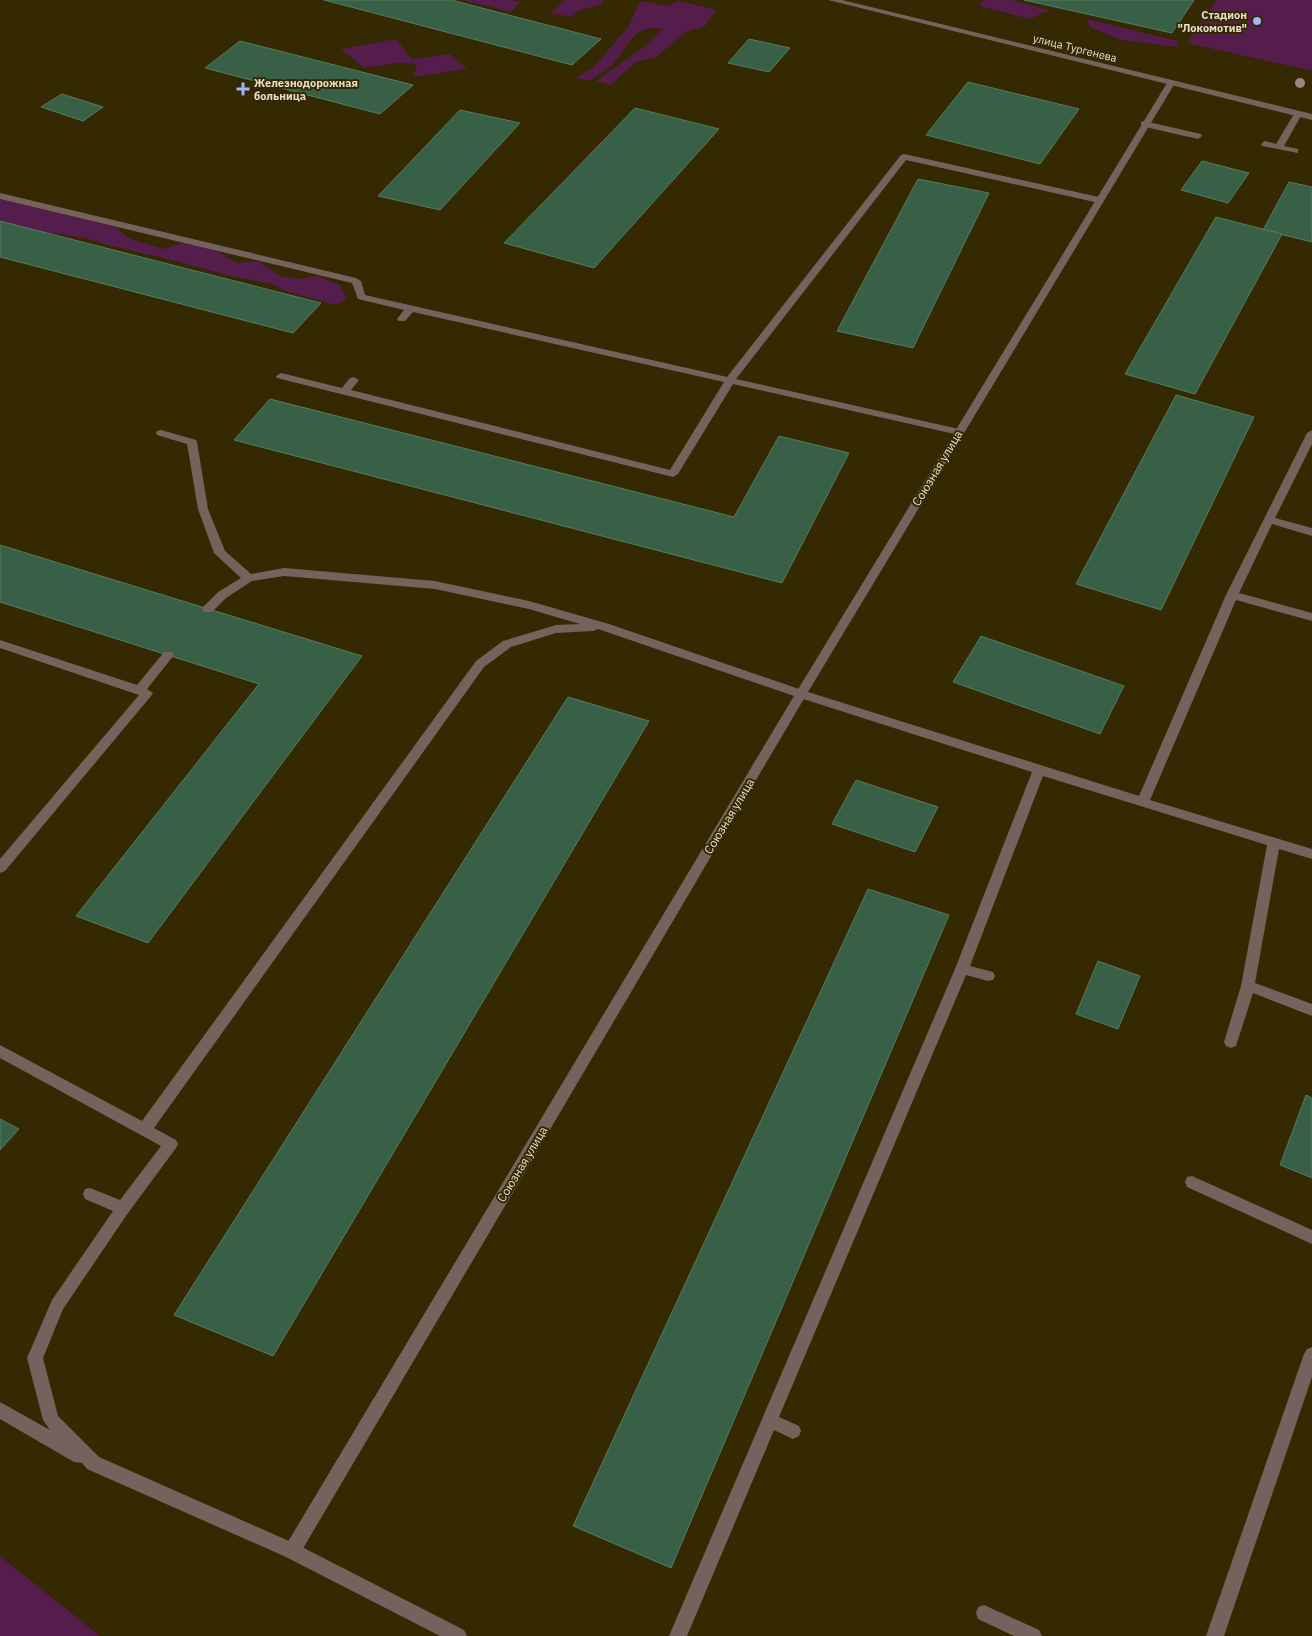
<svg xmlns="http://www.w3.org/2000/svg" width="1312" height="1636" font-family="'IBM Plex Sans',sans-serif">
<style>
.green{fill:#551d4c}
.building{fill:#386046;stroke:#547c61}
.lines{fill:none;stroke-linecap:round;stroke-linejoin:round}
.service{fill:#76625d;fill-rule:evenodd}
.minor{fill:#76625d;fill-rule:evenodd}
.tertiary{fill:#76625d;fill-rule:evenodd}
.tree{fill:#a08383}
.poi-dot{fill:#a2b2fd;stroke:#342900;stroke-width:2}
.labels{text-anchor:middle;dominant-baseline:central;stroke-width:4;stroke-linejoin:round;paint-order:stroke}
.far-poi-label{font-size:11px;font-weight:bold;fill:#e5dfc8;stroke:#342900;text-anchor:end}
.far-street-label{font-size:11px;fill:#e5dfc8;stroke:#342900}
.street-label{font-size:12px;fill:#e5dfc8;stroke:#342900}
</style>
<rect width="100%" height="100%" fill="#342900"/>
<g class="green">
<polygon points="463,0 512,0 520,2 511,12"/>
<polygon points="565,0 601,0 604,3 578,11 572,17 551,13"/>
<polygon points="984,0 1011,0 1049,10 1030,19 979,6"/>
<polygon points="1216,0 1312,0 1312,71 1187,43"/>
<path d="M640,1L668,6L679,1L716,10L705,26L686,32L656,57L636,62L610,85L596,81L644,47L662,29C632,24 628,48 612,65C605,71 596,76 589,81L576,78L593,68L629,26Z"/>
<polygon points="1087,19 1178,41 1177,47 1120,40 1090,27"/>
<polygon points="396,39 412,59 450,54 467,69 413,77 417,64 398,63 364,68 341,49"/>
<polygon points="0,199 116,227 128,238 163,249 183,243 215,250 237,263 259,261 280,276 300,279 318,276 340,285 347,299 335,305 289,292 271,284 231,276 164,258 107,245 89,239 61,234 13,231 0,227"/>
<polygon points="0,1556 100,1636 0,1636"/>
</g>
<g class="building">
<polygon points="324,0 451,0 601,39 572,65"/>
<polygon points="1024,0 1194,0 1172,33"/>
<polygon points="749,39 790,48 769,72 728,63"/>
<polygon points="240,41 413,85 380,114 205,68"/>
<polygon points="968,82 1079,109 1040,164 926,135"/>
<polygon points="62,94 103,107 83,121 41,107"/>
<polygon points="635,108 719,129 594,268 504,243"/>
<polygon points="460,110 520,123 440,210 378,196"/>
<polygon points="1202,161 1249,173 1228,203 1181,190"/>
<polygon points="918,179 989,193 913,348 837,331"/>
<polygon points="1289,182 1312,187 1312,242 1263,230"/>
<polygon points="1216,217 1282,234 1195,394 1125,374"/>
<polygon points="0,221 321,303 293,333 0,257"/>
<polygon points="1176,395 1254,417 1161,610 1076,584"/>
<polygon points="270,399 734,517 779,436 849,453 782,583 234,440"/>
<polygon points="0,545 362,656 148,943 76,916 259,684 0,602"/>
<polygon points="981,636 1124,686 1100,734 953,682"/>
<polygon points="568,697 649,721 273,1356 174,1315"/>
<polygon points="856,780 938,807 915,852 832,824"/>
<polygon points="868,889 949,915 671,1568 573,1526"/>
<polygon points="1098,961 1140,976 1118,1029 1076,1014"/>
<polygon points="1306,1095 1312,1098 1312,1178 1280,1165"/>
<polygon points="0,1119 19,1129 0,1150"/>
</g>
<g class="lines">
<g class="service">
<polygon points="1298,111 1302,114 1284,146 1298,149 1298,153 1262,146 1261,144 1265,141 1276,144 1294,114"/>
<polygon points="1144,121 1201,134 1202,136 1198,139 1141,126 1141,122"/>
<polygon points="904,154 1099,197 1104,200 1099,203 906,160 736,379 959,429 964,432 963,434 959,435 733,384 678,474 673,477 277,378 276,376 281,373 342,388 350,378 354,377 359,380 351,390 670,470 724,382 413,312 405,321 399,321 397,319 404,310 358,299 352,283 0,199 0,193 356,278 361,281 365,295 727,377 901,155"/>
<polygon points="161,430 196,440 197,442 208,509 225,551 251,574 284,568 435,581 529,601 609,624 805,691 1139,796 1226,595 1307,433 1312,430 1312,444 1275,518 1312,528 1312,536 1272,524 1239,593 1312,613 1312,621 1236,600 1150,800 1312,849 1312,859 1279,849 1255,983 1312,1004 1312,1016 1253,993 1236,1046 1231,1048 1226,1046 1224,1042 1241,986 1267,845 1043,776 970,966 993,972 995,976 993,980 988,981 966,975 779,1417 799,1426 801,1431 799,1436 793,1439 774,1430 687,1636 669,1636 955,969 1032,772 797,697 598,629 593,631 556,633 511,647 484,667 154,1128 176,1140 178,1144 176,1148 128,1213 63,1309 43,1358 58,1416 99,1457 298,1545 464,1630 467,1636 440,1636 286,1557 87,1469 82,1463 74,1462 0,1419 0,1402 50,1430 43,1420 27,1358 52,1300 113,1211 85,1199 83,1194 85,1189 90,1188 120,1200 161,1146 0,1058 0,1045 142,1121 476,661 503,641 556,625 580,624 529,609 435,589 284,576 252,581 226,598 212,612 204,612 202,609 204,606 218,592 241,578 214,553 198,509 187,444 157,435 156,433 157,431"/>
<polygon points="0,640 137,685 164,652 172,652 174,655 147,689 153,693 151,696 5,871 0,873 0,859 139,695 0,648"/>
<polygon points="1192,1176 1312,1230 1312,1244 1187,1187 1185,1182 1187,1177"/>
<polygon points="1312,1347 1312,1377 1224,1636 1206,1636 1304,1354 1307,1349"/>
<polygon points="984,1605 1039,1630 1042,1636 1014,1636 978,1619 976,1613 978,1607"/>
</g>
<polygon class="minor" points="1171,80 1175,83 805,697 298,1557 292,1559 286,1557 284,1551 286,1545 797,691 1167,83"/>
<polygon class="tertiary" points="828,0 842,0 1312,114 1312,120"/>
</g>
<circle class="tree" cx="1300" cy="83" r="5"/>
<g class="poi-dot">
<circle cx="1257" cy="21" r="5"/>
<path d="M240.5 81.5h5v5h5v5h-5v5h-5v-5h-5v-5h5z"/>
</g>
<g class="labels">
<g class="far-poi-label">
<text x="1247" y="15">Стадион<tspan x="1247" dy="13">"Локомотив"</tspan></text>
<text x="254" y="83" text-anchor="start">Железнодорожная<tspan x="254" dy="13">больница</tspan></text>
</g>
<g class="far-street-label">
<text transform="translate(1075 48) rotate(14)">улица Тургенева</text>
</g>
<g class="street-label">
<text transform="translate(937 468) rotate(-59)">Союзная улица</text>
<text transform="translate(729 816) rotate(-59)">Союзная улица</text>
<text transform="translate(522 1164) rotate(-59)">Союзная улица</text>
</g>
</g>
</svg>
